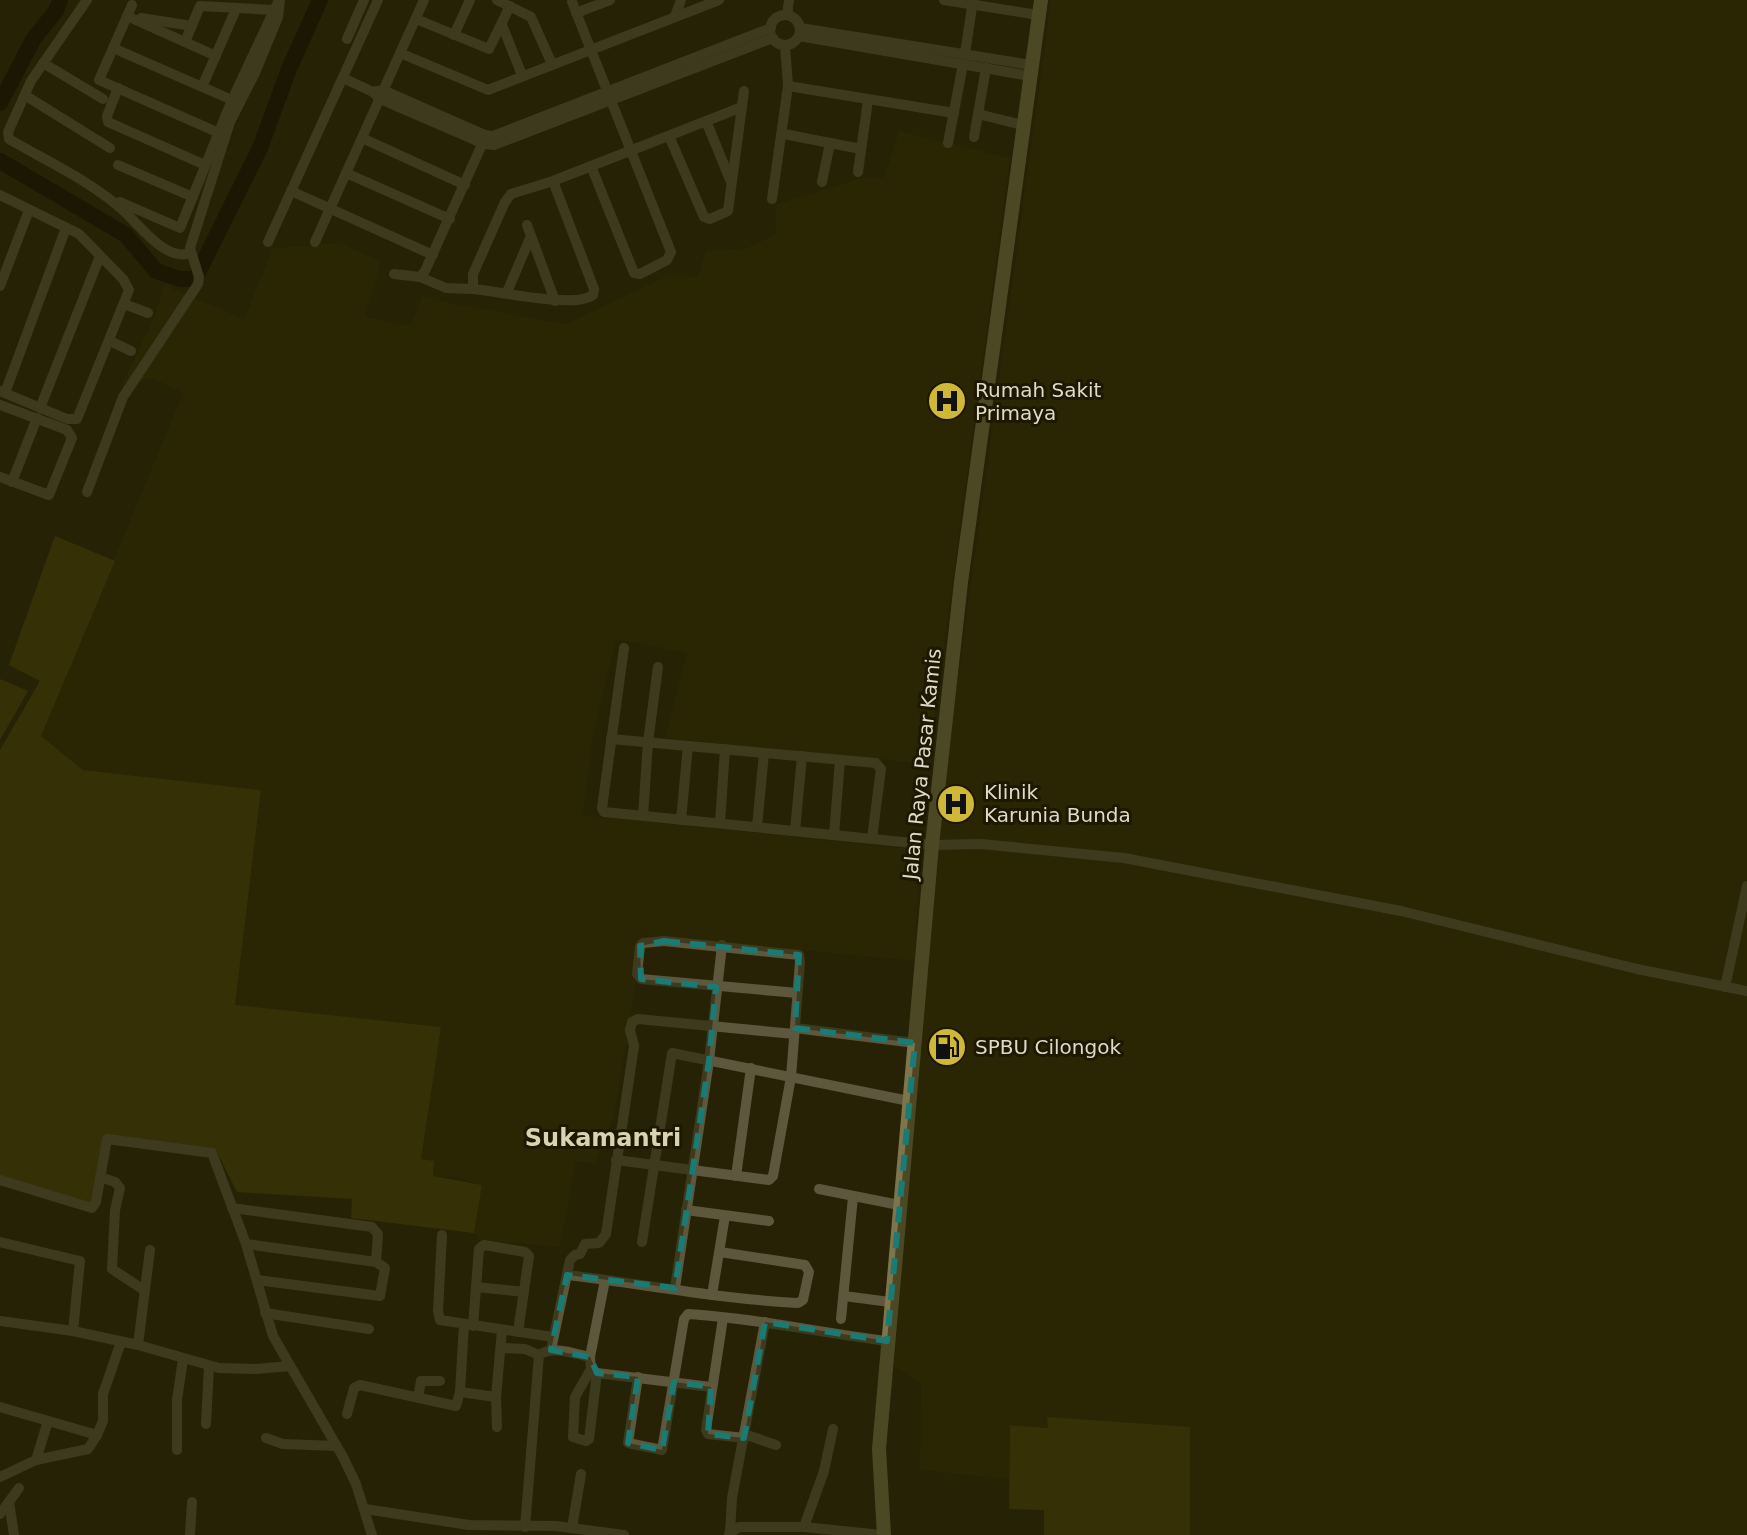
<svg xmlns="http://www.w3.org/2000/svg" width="1747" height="1535" font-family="'DejaVu Sans',sans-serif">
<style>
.built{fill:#2f2802}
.green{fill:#4a400a}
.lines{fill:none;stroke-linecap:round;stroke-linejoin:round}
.river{stroke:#0e0a00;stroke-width:16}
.minor{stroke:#5c573d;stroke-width:10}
.secondary{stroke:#7d754b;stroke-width:14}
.marked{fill:none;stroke:#197b73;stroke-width:6;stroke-dasharray:16 10;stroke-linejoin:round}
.labels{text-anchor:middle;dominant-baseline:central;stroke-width:6;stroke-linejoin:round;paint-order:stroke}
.poi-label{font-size:20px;fill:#dddac9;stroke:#1e1800;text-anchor:start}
.street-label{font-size:20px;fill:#dddac9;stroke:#1e1800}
.quarter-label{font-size:24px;font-weight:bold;fill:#d9d3b1;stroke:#1e1800}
</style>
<rect width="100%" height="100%" fill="#272205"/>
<g class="built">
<polygon points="1051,0 1747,0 1747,1535 1190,1535 1190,1427 1047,1418 1048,1428 1010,1425 1009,1479 920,1470 921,1383 894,1367 905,1211 946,766"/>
<polygon points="899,131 1010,158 928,764 665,738 687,653 616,639 593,736 583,815 920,850 915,961 644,935 614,1116 595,1163 576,1161 560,1247 479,1240 474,1233 482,1185 457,1178 432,1176 420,1159 441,1027 235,1006 261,790 83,770 41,736 183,393 152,378 120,388 154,318 164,285 244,319 273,248 341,243 381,262 365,317 411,326 422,296 454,304 566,324 667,276 698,277 706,251 747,248 776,234 775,205 858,179 884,177"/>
</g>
<g class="green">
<polygon points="55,536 115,561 41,736 83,770 261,790 235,1005 441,1027 421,1159 434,1161 433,1176 482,1185 474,1233 351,1218 352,1199 237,1192 216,1150 103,1139 93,1204 0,1178 0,750 40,681 9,665"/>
<polygon points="0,679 28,691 0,740"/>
<polygon points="1047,1417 1190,1427 1190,1535 1044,1535 1044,1510 1009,1509 1010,1425 1048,1428"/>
</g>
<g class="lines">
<g class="river">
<polyline points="0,103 34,38 56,11 60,0"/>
<polyline points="0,161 126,235 156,271 180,279 195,279 260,148 289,69 320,0"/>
</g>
<g class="minor">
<path d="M87,0L31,81L8,132L9,139C48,162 91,181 125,212C141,227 167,262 190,253"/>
<polyline points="497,0 531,17 552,64"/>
<polyline points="944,0 1038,15"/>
<polyline points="572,2 671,252 667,260 640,274 634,273 591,166"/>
<polyline points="132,5 99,80 219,133"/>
<polyline points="576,13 610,0"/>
<polyline points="787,15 789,0"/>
<circle cx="785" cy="30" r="15"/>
<polyline points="127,16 216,56"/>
<polyline points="675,16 681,0"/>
<polyline points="141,18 192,26"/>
<polyline points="416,19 489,49 510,6"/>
<polyline points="502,25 522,75"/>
<polyline points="800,28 1031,65"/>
<polyline points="454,35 470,0"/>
<polyline points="799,36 1030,76"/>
<polyline points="347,39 364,0"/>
<polyline points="185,42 200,6 273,10"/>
<polyline points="113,48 232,100"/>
<polyline points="400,53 488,90 719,0"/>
<polyline points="965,54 973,0"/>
<polyline points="43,63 103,99"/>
<polyline points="343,78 373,92 380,99 484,144 494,145 773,38"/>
<polyline points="788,86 954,113"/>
<polyline points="202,87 236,9"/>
<polyline points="118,88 107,116 108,122 205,165"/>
<polyline points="373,92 383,90 485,135 493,136 771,28"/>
<polyline points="26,96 110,148"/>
<polyline points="978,114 1023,125"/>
<polyline points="706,121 731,182"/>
<polyline points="784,134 861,149"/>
<polyline points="669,136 704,217 710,219 728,211 744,91"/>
<polyline points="974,137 986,68"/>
<polyline points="362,138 465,185"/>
<polyline points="948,143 963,64"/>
<polyline points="118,165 193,197"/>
<polyline points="858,172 868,100"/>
<polyline points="346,173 450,219"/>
<path d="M553,181L594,289L593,295C575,309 499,291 473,289V274L505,202L511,194L553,181L742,107"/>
<polyline points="822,182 830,143"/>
<polyline points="291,191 433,255"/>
<polyline points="0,195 79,234 123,279 129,290 77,419 67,419 0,391"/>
<polyline points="772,199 788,86 785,45"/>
<polyline points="120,202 180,228 232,100 278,2"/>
<polyline points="527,225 555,301"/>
<polyline points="268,242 378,0"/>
<polyline points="315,242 424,0"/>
<polyline points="394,274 420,277 425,271 484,140"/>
<polyline points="420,277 446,288 473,289"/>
<polyline points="0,286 29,210"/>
<polyline points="507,292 531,236"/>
<polyline points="124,304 148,313"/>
<polyline points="110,341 131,351"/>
<polyline points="5,393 66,228"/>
<polyline points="0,405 67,430 72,438 49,495 0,477"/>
<polyline points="40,408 100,256"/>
<polyline points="12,482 37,418"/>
<polyline points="87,492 123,397 198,284 199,277 190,248 230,122 255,73 278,17 280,0"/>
<polyline points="624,648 602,808 604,812 932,845 981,844 1124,858 1401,911 1637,969 1747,991"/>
<polyline points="611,739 876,763 881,769 872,838"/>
<polyline points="643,816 648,742 658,667"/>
<polyline points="681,820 688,746"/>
<polyline points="720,823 725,749"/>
<polyline points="757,827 764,753"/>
<polyline points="795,831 802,756"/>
<polyline points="834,835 840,760"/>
<polyline points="1725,987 1747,886"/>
<polyline points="795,1028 915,1043"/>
<polyline points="616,1160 769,1180 773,1176 791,1077 800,962 799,955 664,941 643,943 640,946 637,974 641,979 797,993"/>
<polyline points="736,1176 751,1068"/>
<polyline points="100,1177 115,1182 120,1188 115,1210 112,1269 144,1290"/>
<polyline points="0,1180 92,1208 96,1202 107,1139 212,1153 246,1244 273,1336 343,1457 356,1484 372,1535"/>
<polyline points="819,1189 899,1205"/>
<polyline points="232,1208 372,1227 378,1234 376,1262 385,1268 380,1296 257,1280"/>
<polyline points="686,1210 769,1221"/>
<polyline points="442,1235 438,1311 440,1320 553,1337"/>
<polyline points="0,1242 80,1261 73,1331"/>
<polyline points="642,1242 672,1053 909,1101"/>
<polyline points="246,1244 376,1262"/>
<path d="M567,1275C644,1284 720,1299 798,1303L803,1300L809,1272L805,1265L720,1252"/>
<polyline points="476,1287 524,1292"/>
<polyline points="675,1288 709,1061 722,945"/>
<polyline points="712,1295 725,1216"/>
<polyline points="844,1296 890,1302"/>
<polyline points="265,1313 369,1329"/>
<polyline points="723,1318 706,1430 708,1434 744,1438"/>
<polyline points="841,1319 853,1197"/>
<polyline points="0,1321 73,1331 138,1345 219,1368 256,1369 290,1366"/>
<polyline points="473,1326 479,1249 484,1245 525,1252 529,1256 518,1332"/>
<polyline points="138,1345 150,1250"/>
<polyline points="501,1348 525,1349 539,1355"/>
<polyline points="551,1350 570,1260 575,1255 580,1254 585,1244 599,1243 606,1234 634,1046 630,1030 632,1022 638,1019 794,1034"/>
<polyline points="591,1369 575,1397 573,1437 586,1441 589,1439 597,1373 591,1369 590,1357 605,1280"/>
<polyline points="597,1373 711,1387"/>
<path d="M638,1377L628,1443L662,1450L684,1319L688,1314C755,1318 821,1333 887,1341"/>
<polyline points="460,1392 496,1397"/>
<polyline points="418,1398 421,1381 440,1381"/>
<polyline points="0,1407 97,1435 88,1449 36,1460 0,1477"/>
<polyline points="347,1414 354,1388 360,1385 456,1406 460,1392 464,1324"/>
<polyline points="206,1424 209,1366"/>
<polyline points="497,1427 496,1397 502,1330"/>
<polyline points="744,1434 776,1445"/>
<polyline points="97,1435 103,1421 103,1394 121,1342"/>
<polyline points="266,1438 283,1444 336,1446"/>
<polyline points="177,1450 177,1400 183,1359"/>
<polyline points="36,1460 48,1421"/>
<polyline points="9,1502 14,1535"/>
<polyline points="365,1509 469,1525 556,1526 624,1535"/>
<polyline points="0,1514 19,1488"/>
<path d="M525,1527L539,1355C552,1345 575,1354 590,1357"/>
<polyline points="804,1527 824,1471 833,1429"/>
<polyline points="572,1528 581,1474"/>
<polyline points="730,1533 732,1498 765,1322"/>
<polyline points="729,1534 739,1527 804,1527 881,1535"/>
<polyline points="190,1535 192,1502"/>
</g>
<polyline class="secondary" points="884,1535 879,1449 932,845 961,582 1041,0"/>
</g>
<path d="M0 0H1747V1535H0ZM664,941L799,955L795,1028L915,1043L887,1341L765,1322L744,1438L708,1434L711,1387L674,1382L662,1450L628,1443L638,1377L597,1373L590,1357L551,1350L567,1275L675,1288L709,1061L716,987L641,979L640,946Z" fill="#272205" fill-opacity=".55" fill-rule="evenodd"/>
<path class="marked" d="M664,941L799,955L795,1028L915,1043L887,1341L765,1322L744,1438L708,1434L711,1387L674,1382L662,1450L628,1443L638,1377L597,1373L590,1357L551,1350L567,1275L675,1288L709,1061L716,987L641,979L640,946Z"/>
<defs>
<g id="hospital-disc" transform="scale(2)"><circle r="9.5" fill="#cfb837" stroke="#1e1800"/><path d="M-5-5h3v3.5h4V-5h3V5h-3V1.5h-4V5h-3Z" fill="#111"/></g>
<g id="fuel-disc" transform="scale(2)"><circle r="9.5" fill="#cfb837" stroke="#1e1800"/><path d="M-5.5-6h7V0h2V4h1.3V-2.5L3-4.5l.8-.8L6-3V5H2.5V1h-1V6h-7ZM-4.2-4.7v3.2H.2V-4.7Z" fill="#111"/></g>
</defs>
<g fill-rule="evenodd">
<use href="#hospital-disc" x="947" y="401"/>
<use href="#hospital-disc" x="956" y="804"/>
<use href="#fuel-disc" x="947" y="1047"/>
</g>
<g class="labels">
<g class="poi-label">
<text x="975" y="390">Rumah Sakit<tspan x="975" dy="23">Primaya</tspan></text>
<text x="984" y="792">Klinik<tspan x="984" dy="23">Karunia Bunda</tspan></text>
<text x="975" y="1047">SPBU Cilongok</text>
</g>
<g class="street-label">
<text transform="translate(922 764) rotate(-84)">Jalan Raya Pasar Kamis</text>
</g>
<g class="quarter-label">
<text x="603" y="1138">Sukamantri</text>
</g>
</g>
</svg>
